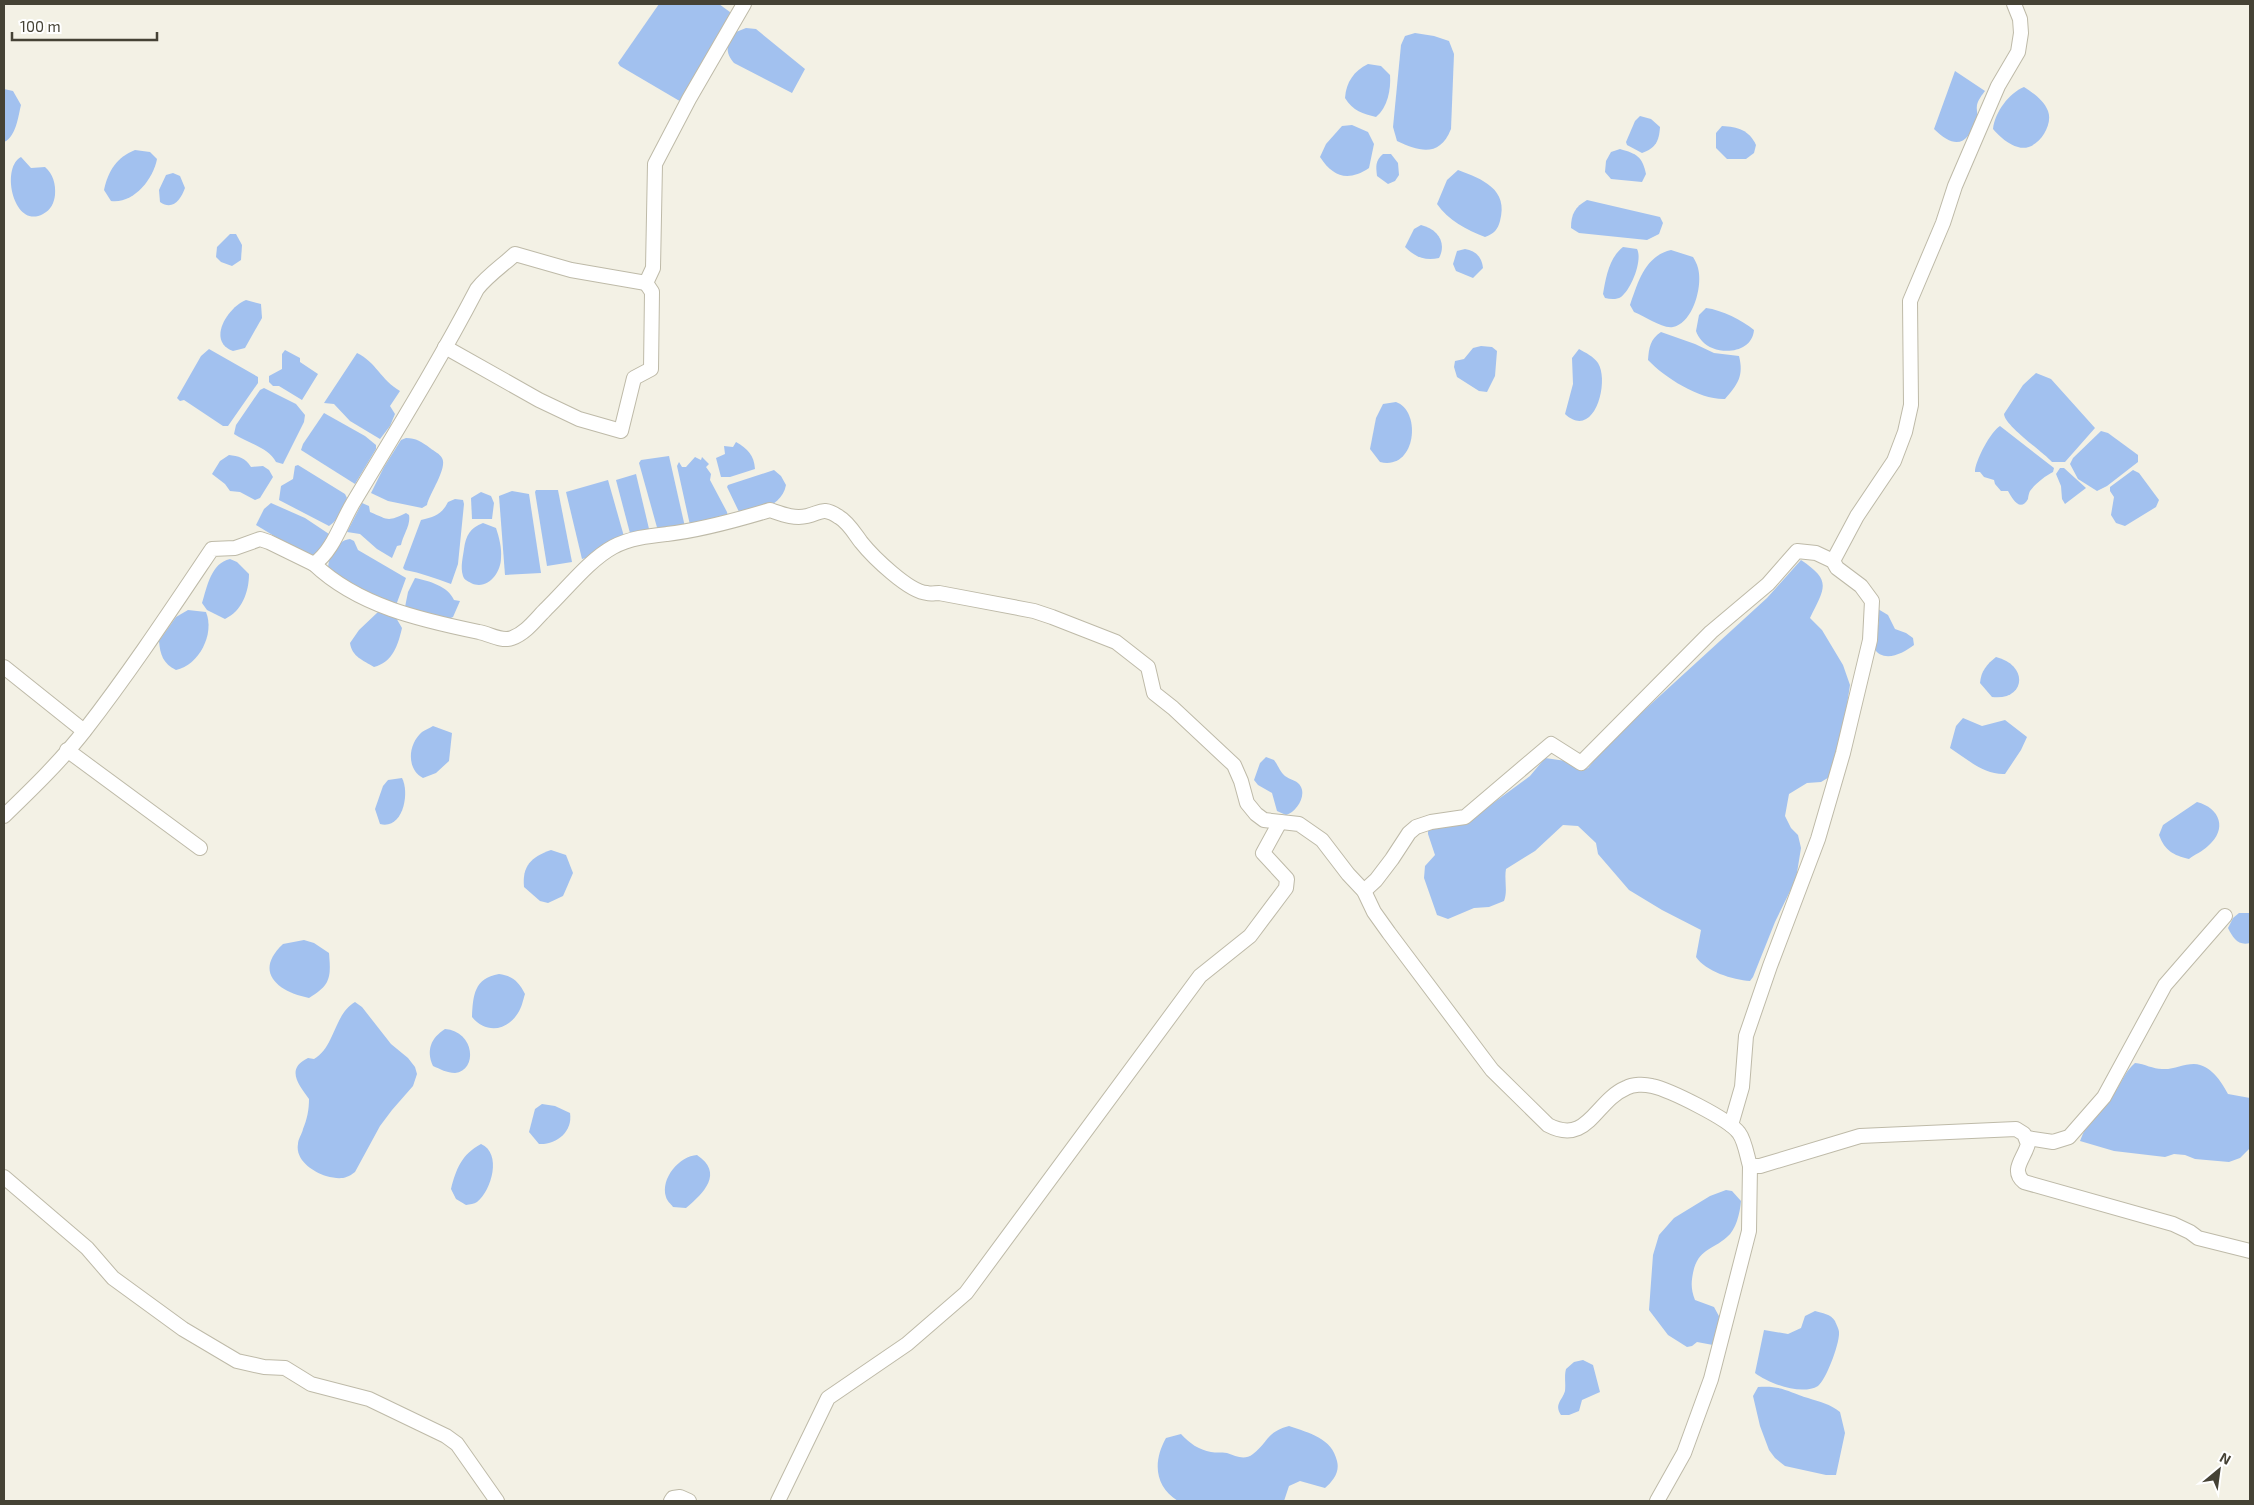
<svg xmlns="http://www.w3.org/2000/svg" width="2254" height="1505" font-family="'Exo 2',sans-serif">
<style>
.water{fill:#a2c1ef}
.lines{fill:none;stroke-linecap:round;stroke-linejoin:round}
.minor-casing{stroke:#bebaa8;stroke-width:16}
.minor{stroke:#fff;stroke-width:14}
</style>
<rect width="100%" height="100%" fill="#f3f1e5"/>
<g class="water">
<polygon points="659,4 719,4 734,15 683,103 620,66 618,63"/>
<path d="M746,28L756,29L805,69L792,93L734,63C725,52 727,47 731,34Z"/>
<path d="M1415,33L1434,36L1449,41L1454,54L1451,129C1440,157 1420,152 1397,141L1393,127L1401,45L1405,36Z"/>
<path d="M1368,64L1381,66L1390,75C1391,89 1388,107 1376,117C1363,114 1353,111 1345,98C1346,82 1354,71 1368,64Z"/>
<path d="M1955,71L1985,91C1982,95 1978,100 1977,105C1976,109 1978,113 1977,117C1969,144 1956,151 1934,129Z"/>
<path d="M2024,87C2033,93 2044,100 2048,111C2054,126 2036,153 2018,147C2009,145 1999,136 1993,129C1995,112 2009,93 2024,87Z"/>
<path d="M4,89L13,91L21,105C18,117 16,137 4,142Z"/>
<path d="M1640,116L1651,119L1660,127C1659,141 1656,148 1642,153L1627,145L1626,142L1635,121Z"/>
<path d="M1352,125L1368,132L1374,144L1369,168C1348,182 1333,177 1320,157L1326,144L1342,126Z"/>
<path d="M1722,126C1738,127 1749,130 1756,145L1754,153L1746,159H1727L1716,148V133Z"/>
<path d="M1620,149C1637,154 1642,156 1646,174L1642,182L1611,179L1605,172L1606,161L1611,152Z"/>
<path d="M135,150L150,152L157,159C153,180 133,204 111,201L104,190C108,171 117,157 135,150Z"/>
<path d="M1383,154H1391L1398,163L1399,175L1395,181L1388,184L1377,176C1376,166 1375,161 1383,154Z"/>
<path d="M21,157L31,168L45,167C53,174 56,184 55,195C54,203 51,210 43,214C14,230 0,168 21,157Z"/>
<path d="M1458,170C1482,179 1509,189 1500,221C1498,229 1494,234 1485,237C1467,230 1448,220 1437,204L1447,180Z"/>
<path d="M173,173L180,176L185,188C181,199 173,211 160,202L159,190L166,175Z"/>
<path d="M1587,200L1660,217L1663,223L1659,234L1647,240L1579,233L1571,228C1571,214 1575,207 1587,200Z"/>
<path d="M1421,225C1438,229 1447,243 1439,258C1425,261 1415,257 1405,247L1414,229Z"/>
<polygon points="230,234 236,234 242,245 241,260 232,266 221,262 216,257 217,247"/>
<path d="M1623,247L1637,249C1643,260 1631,290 1621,297C1616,300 1610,299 1605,298L1603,294C1606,277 1609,258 1623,247Z"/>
<path d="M1465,249C1476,251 1482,257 1483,268L1473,278L1456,271L1453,264L1457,251Z"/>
<path d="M1671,250L1693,257C1695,260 1697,264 1698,268C1703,286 1693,323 1673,327C1662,329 1645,316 1634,312L1630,305C1638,282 1645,256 1671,250Z"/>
<path d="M246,300L261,304L262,318L245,348L233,351C206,341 228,307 246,300Z"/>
<path d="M1706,308C1722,310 1742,320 1754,330C1752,355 1715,356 1702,341C1699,338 1697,334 1696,331L1699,315Z"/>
<path d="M1661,332L1695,344L1714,353L1739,356C1744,376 1738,384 1725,399C1700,400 1665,378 1648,360C1649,348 1650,339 1661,332Z"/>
<polygon points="1481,346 1492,347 1497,351 1495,376 1487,392 1479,391 1457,377 1454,367 1455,361 1464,359 1473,348"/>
<polygon points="209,349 258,377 258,383 228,426 223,426 184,400 180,401 177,398 201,356"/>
<path d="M1579,349C1586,353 1593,356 1598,363C1610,382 1594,441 1565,414L1573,384L1572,358Z"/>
<polygon points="285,350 300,358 300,362 318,374 302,400 279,386 273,386 269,382 269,376 282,369 282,354"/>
<path d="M357,353C376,362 381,380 400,391L390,406L395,414L390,426L380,439L350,421L334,404L324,403Z"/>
<path d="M2036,373L2051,379L2095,428L2065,462H2052C2042,451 2005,426 2004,414L2023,385Z"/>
<path d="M264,388L296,404L305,415L304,422L283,464L276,462C268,447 247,443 234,434L236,425L260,390Z"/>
<path d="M1396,402C1422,411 1416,471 1380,462L1370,449L1376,418L1383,404Z"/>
<polygon points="324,413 365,436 376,445 376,449 355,484 301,450 303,444"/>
<path d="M2000,426L2054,468L2053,472C2045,476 2035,484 2030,491C2029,493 2028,497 2028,499C2020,513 2012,498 2008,491H2001L1995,484L1994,480L1984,477L1980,472H1975C1975,461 1991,431 2000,426Z"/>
<polygon points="2101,431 2108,433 2138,455 2138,462 2107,486 2097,491 2078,479 2070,464 2073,458"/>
<path d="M406,438C416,438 422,442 430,448C434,451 440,454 442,458C448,468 429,494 427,505L422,508L388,501L371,493L384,467L401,440Z"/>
<path d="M736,442C748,449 754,455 755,469L730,477H721L716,458L725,454L724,446L733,447Z"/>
<path d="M229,455C238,456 246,458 251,467L263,466L269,470L273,477L260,498L255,500L240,492L230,491L225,484L212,474L220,461Z"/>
<polygon points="669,456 685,527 658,531 639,463 641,460"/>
<polygon points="695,457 701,460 702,457 709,464 706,467 711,474 710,480 727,512 728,517 690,525 677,466 679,462 682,467 686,467"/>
<path d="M298,465L345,494L347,498C342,508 339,520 329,526L279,500L281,486L293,479L295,466Z"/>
<polygon points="2060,468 2064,468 2086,488 2065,504 2062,499 2061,486 2056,474"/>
<path d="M774,470L781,476L786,485C782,506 759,511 741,516L727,487L728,485Z"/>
<polygon points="2133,470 2139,473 2159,500 2156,507 2125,526 2116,523 2111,515 2114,497 2110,491 2110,487"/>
<polygon points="636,474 650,533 631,537 616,480"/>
<polygon points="608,480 625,540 596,555 582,559 566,492"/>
<polygon points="536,490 558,490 572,562 547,566 535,492"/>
<polygon points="512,491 529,494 541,573 505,575 499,496"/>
<polygon points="481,492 491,496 494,503 492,519 472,519 471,498"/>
<path d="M455,499L463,500L464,504L458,564L451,584C435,578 421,573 405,570L403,568L421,520C435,517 442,514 448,502Z"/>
<polygon points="271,503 305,518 332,536 318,558 289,545 256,525 264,509"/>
<path d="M362,503L369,506L370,512C389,520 387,522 406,513L409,515C411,525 403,535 401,545L397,546L392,558L377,549L360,534L347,532Z"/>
<path d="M483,523L496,528C499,537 502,548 501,558C501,573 487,591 471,583C468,581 464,580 463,576C460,567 463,557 464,549C466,535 470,528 483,523Z"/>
<path d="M350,539L354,541L358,550L406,578L395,608C372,597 353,583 329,574C325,562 336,540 350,539Z"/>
<path d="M230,559L237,562L249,574C249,592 242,611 225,619L207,610L202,603C207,587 211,563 230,559Z"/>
<path d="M1801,560C1832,581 1825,587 1810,618L1822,630L1843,665L1850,685L1839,757L1831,776L1821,782L1807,783L1789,794L1785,816L1791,828L1798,835L1801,848L1796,879L1775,922L1753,977L1750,981C1733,980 1705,971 1696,957L1701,930L1662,910L1629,890L1598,854L1596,843L1578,826L1563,825L1535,851L1506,869C1504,880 1508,891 1504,901L1489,907L1474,908L1448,919L1437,915L1424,878L1425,866L1435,855L1428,834V829C1441,824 1453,827 1466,823L1530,776L1545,758L1566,761L1582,770L1588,768L1605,746L1767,598Z"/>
<path d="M415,578C429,581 448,586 454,600L460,601L453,617L446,620L405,607L408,592Z"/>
<path d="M1878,609L1888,615L1895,629L1906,633L1913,638L1914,645C1902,654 1883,664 1873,647L1879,622Z"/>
<path d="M188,610L206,612C215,634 199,665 176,670C163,664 160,654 159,641L176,617Z"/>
<path d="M385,611L395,616L402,628C398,645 393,662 374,667C363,660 352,657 350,643L359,630L378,612Z"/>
<path d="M1996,657C2029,665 2026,701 1992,697L1980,683C1981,671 1987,664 1996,657Z"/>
<path d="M1963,718L1982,726L2005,720L2027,737L2021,750L2005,774C1984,775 1967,759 1950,748L1956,726Z"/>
<path d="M433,726L452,733L449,761L436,773L423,778C406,769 408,744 422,732C425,730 430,728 433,726Z"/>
<path d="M1266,757L1274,760C1278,765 1280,772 1285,776C1290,780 1298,780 1301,787C1306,797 1296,812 1286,815L1277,811L1272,793L1258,785L1254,780L1260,763Z"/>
<path d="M402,778C410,793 403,830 380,824L375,809L383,786L388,780Z"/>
<path d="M2197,802C2220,808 2228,829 2208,846C2202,852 2195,854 2189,859C2173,855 2165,851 2159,835L2163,825Z"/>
<path d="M551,850L566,855L573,873L563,896L548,903L540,901L524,887C522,866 531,857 551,850Z"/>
<path d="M2239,913H2250V943C2238,946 2233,938 2228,928L2233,918Z"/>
<path d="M304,940L314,943L329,953C331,977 331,985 309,998C278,992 253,972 283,944Z"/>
<path d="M499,974C513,976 519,982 525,994C523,1000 522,1007 518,1013C507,1031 486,1034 472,1017C473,996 474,978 499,974Z"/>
<path d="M355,1002L362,1007L391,1044L408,1058L415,1067L417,1074L413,1086L392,1110L380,1126L355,1172C345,1180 338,1179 326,1176C313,1172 295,1160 298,1144C298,1139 302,1134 303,1129C307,1119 309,1110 309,1099C299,1085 285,1069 308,1058L314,1059C335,1047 334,1014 355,1002Z"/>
<path d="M445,1029C475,1031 478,1071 455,1073C447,1073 440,1069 433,1066C426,1050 431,1038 445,1029Z"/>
<path d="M2135,1063C2145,1064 2153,1069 2162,1069C2173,1070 2183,1064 2194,1064C2211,1065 2221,1081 2228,1094L2250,1098V1148L2240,1158L2229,1162L2195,1159L2185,1155L2174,1154L2165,1157L2114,1151L2080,1141C2087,1120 2104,1106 2117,1089C2123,1079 2126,1071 2135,1063Z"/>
<path d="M542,1104L555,1106L570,1113C573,1132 556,1145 539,1144L529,1132L535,1109Z"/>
<path d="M481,1144C502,1153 492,1190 477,1202C474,1204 470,1204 466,1205L456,1199L451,1189C456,1169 462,1154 481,1144Z"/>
<path d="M697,1155C724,1173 704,1193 686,1208L673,1207C671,1204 667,1201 666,1197C660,1178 680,1156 697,1155Z"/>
<path d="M1726,1190L1732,1191L1741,1201C1740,1213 1736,1230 1727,1237C1711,1251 1698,1249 1693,1273C1691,1283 1691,1290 1695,1300L1714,1307L1720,1318L1713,1345L1697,1342L1692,1346L1687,1347L1668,1335L1649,1310L1653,1255L1659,1235L1674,1218L1710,1196Z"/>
<path d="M1815,1311C1822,1313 1831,1314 1835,1321C1836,1324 1839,1329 1839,1332C1840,1343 1826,1380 1818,1386C1801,1396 1768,1383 1755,1373L1764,1330L1788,1334L1801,1328L1805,1316Z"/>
<path d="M1583,1360L1593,1365L1600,1392L1582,1400L1579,1411L1569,1415H1561C1554,1404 1562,1401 1565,1391C1566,1384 1564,1376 1566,1369L1574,1362Z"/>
<path d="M1758,1387C1780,1385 1789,1392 1808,1398C1820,1402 1830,1404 1840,1412L1845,1433L1836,1475H1826L1785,1466L1775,1458L1769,1450L1760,1426L1753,1396Z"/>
<path d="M1289,1426C1309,1433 1332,1438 1337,1461C1340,1472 1333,1481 1325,1488L1300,1481L1289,1486L1284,1501H1178C1154,1486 1153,1461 1166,1438L1181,1434C1189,1443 1199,1450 1211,1452C1216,1453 1221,1452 1227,1453C1236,1456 1244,1461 1253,1454C1268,1443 1266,1432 1289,1426Z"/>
</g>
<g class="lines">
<g class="minor-casing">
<g id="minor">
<polyline points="445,347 539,400 579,419 621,431 634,378 651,369 652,292 646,283"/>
<polyline points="1833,561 1857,516 1894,461 1905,432 1911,405 1910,301 1943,223 1955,186 1998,86 2018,52 2021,33 2020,19 2014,4"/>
<path d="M314,564C358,606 421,620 479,632C490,634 501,642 512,638C526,633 536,619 546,609C566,590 589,560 613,547C630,538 649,536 667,534C702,530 737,520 770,510C782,514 794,519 807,516C821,513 822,506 839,517C848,522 855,534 861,542C873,557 909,592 927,593C931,594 935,593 939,593L1034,611L1052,617L1116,642L1148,667L1154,693L1173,708L1234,765L1241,781L1247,803L1256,814L1264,820L1299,824L1322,840L1348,874L1364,891L1374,912L1389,933L1492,1070L1548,1125C1588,1146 1595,1101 1626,1088C1633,1084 1644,1084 1652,1086C1670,1090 1729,1119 1739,1133C1745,1141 1747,1156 1750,1166H1760L1860,1136L2016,1129L2024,1134L2028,1144C2024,1159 2010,1170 2024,1182L2173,1224L2190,1232L2198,1238L2250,1251"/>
<polyline points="4,667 84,731"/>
<polyline points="67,750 200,848"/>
<path d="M4,816C32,789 61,761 85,730C130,672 171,610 212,549L235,548L260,539L269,542L314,564C333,551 341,523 353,503C395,433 439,362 477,289C488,275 502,266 515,254L571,270L646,283L653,268L655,164L689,99L744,4"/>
<polyline points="1364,891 1376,880 1392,859 1409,833 1416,827 1431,822 1465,817 1551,744 1581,763 1711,632 1768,584 1797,551 1816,553 1833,561 1837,568 1861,586 1872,601 1870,640 1843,753 1818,839 1770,966 1746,1036 1742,1087 1731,1125"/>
<polyline points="2027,1138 2053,1142 2069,1137 2104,1097 2165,985 2225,916"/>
<polyline points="4,1177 87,1248 113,1278 183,1329 237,1361 264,1367 285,1368 311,1384 369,1399 446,1436 457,1444 497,1501"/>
<polyline points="671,1501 673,1498 680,1497 689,1501"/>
<polyline points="778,1501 828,1398 907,1344 966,1293 1200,976 1250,936 1286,888 1287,879 1263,853 1280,822"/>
<polyline points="1657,1501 1684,1453 1711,1379 1749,1231 1750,1166"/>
</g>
</g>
<use href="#minor" class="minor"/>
</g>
<rect width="2254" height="1505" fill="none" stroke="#454235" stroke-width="10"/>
<g transform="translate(2219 1470) rotate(29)" stroke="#ffffff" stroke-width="4" paint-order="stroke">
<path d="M0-4L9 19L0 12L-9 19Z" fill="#454235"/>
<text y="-8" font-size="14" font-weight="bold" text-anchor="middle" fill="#454235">N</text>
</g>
<path d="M12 32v8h145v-8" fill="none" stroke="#454235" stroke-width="2.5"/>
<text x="20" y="32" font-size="15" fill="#454235" stroke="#ffffff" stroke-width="4" paint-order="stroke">100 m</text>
</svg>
